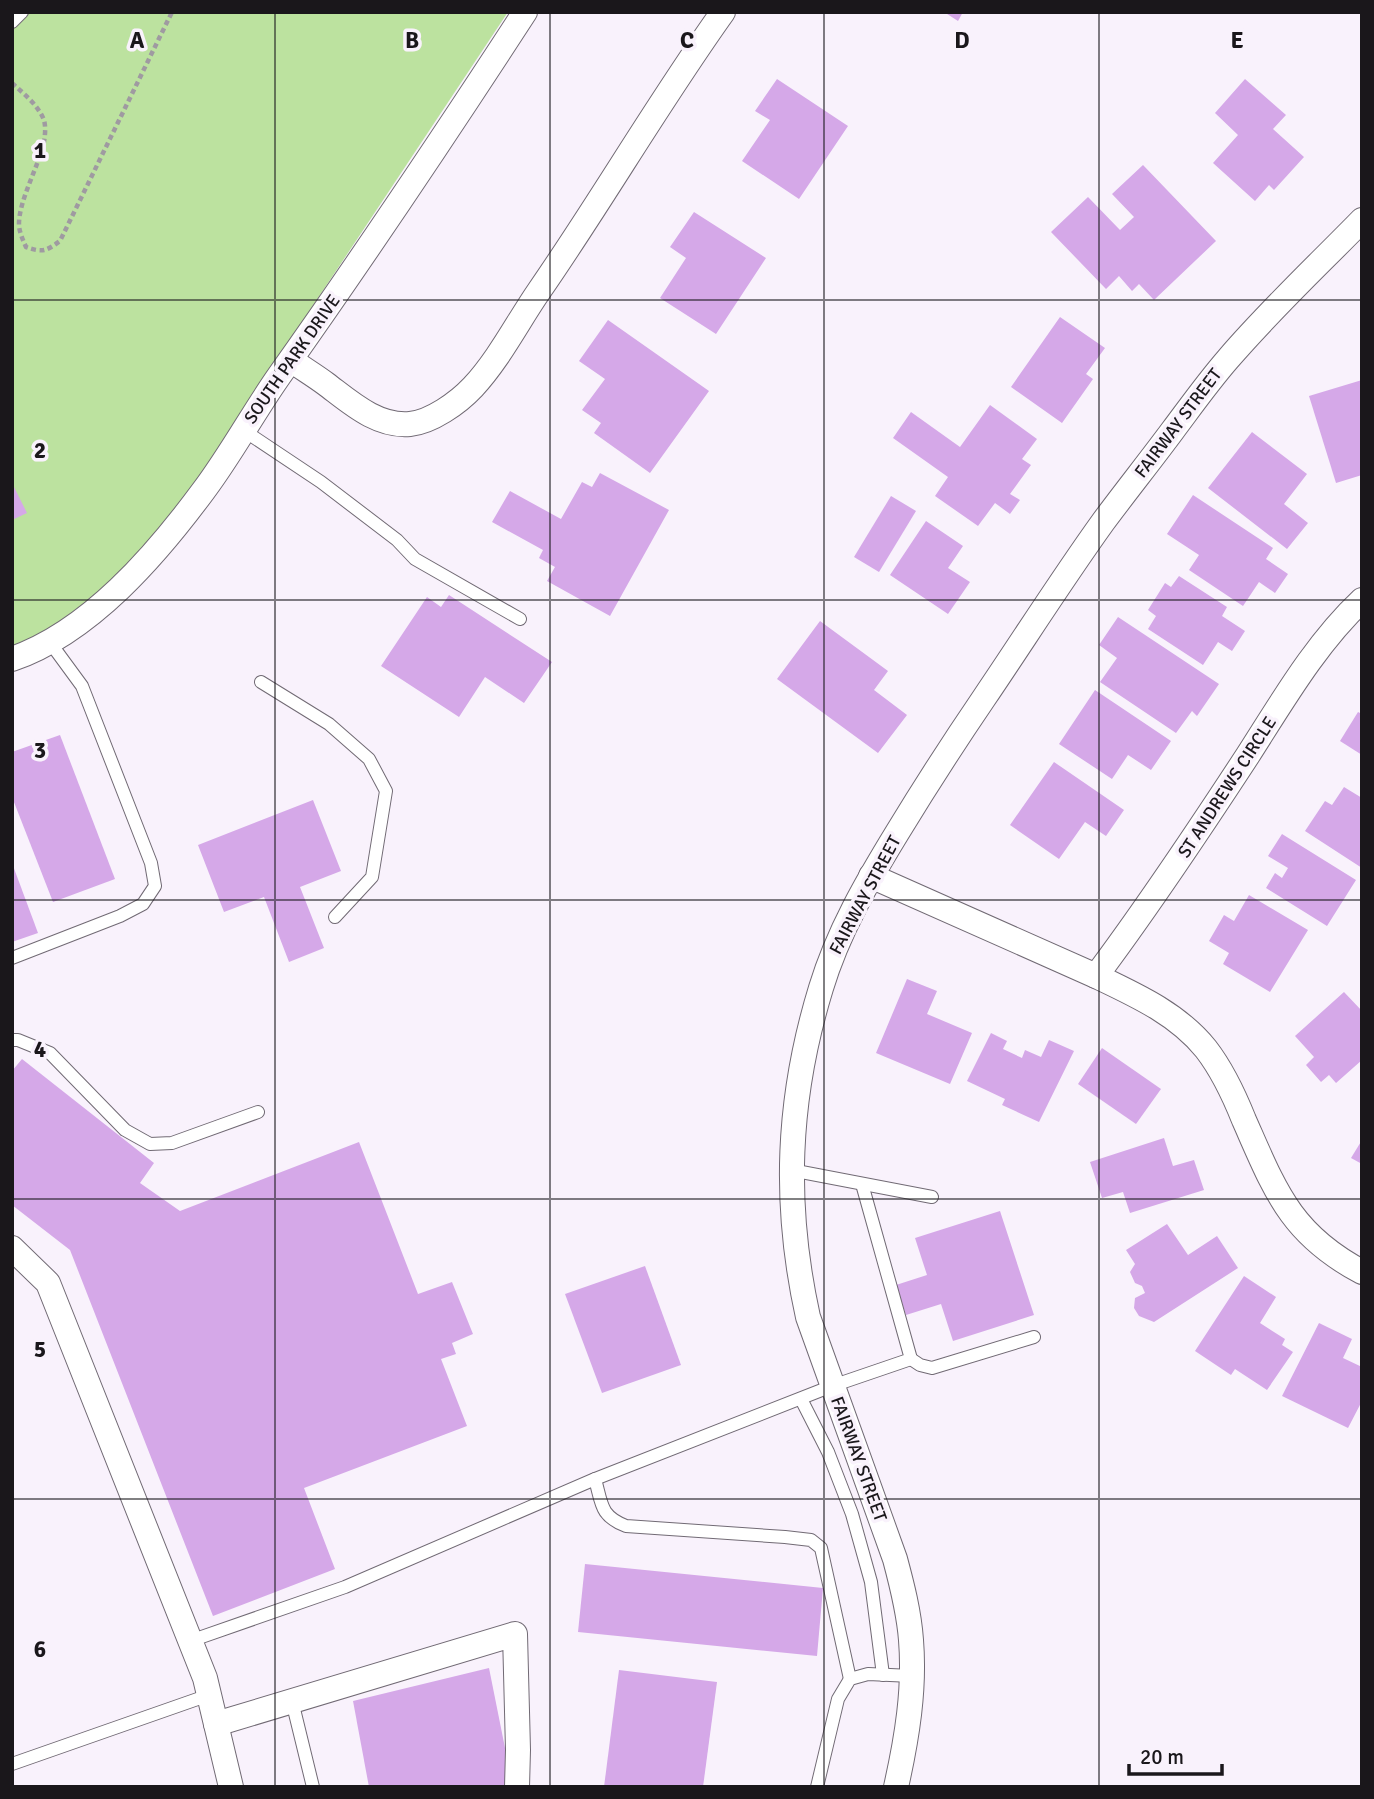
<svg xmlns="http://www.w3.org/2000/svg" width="1374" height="1799" font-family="Signika,sans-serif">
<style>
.green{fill:#bce29f}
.building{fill:#d5a8e8}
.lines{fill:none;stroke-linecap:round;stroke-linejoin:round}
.lane-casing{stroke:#716a74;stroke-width:14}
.street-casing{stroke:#716a74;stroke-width:26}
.path{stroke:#9f9aa1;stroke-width:4.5;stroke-dasharray:5 3.5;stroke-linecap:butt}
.lane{stroke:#fff;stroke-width:12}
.street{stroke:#fff;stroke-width:24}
.grid{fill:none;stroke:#1a171b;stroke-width:2;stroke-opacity:0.55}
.labels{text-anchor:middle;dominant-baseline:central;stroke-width:7;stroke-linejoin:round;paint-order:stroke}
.street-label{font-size:18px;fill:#1a171b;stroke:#f9f2fc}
.grid-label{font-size:23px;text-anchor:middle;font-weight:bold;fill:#1a171b;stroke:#f9f2fc;stroke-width:7;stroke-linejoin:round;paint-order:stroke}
</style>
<rect width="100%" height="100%" fill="#f9f2fc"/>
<polygon class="green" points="12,12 508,12 138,569 12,655"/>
<g class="building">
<polygon points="944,12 963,12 958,21"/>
<polygon points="777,79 848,126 799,199 742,161 770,120 755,111"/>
<polygon points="1245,79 1286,115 1273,129 1304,157 1274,190 1269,185 1255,201 1213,163 1238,135 1215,113"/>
<polygon points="1143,165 1216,241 1154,300 1139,284 1132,291 1119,276 1106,289 1051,232 1088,197 1120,230 1134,217 1112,194"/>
<polygon points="694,212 766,258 716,334 660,298 686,258 670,247"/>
<polygon points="1060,317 1105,348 1086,374 1093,379 1062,423 1011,387"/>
<polygon points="608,320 709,391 650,473 594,433 601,423 582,410 605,379 579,361"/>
<polygon points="1362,380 1362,475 1336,483 1309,396"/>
<polygon points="990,405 1037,439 1022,459 1031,465 1010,494 1020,500 1010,514 995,503 978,526 935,496 948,477 893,438 911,412 960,447"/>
<polygon points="1252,432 1307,474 1284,504 1308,523 1287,549 1208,488"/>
<polygon points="600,473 669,510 610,616 547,581 555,567 539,558 543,550 492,522 510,491 561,519 582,482 592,487"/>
<polygon points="12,483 27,513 12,520"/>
<polygon points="1193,495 1273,548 1266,559 1288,574 1275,593 1259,582 1243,606 1189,570 1199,555 1167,534"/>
<polygon points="891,496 916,511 879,572 854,557"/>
<polygon points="926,521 963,546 948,568 970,582 948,614 890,575"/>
<polygon points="1179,576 1227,607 1222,616 1245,631 1232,651 1218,642 1203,665 1148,629 1156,616 1148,610 1165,583 1171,587"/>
<polygon points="449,595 552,662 524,703 485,677 459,717 381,666 427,597 441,607"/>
<polygon points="1118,617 1219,684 1197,716 1192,711 1176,733 1100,682 1117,658 1099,645"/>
<polygon points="820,621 888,671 874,690 907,715 878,753 777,679"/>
<polygon points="1095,690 1171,741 1151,770 1128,755 1112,779 1059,744"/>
<polygon points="1358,712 1362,714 1362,755 1340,741"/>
<polygon points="60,735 115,879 53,902 12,797 12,752"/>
<polygon points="1054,762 1124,810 1106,836 1085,822 1059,859 1010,825"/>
<polygon points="1344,787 1362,798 1362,868 1305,831 1325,801 1332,805"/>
<polygon points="313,800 341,871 300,887 324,948 289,962 264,897 224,912 198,845"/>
<polygon points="1282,834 1356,880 1327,926 1266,888 1275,873 1282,878 1288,868 1268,856"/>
<polygon points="12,863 38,933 12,942"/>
<polygon points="1249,895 1308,930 1270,992 1223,964 1229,953 1209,941 1224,915 1234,921"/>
<polygon points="907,979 937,991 927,1014 972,1033 950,1084 876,1053"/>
<polygon points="1344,992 1362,1011 1362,1060 1336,1083 1329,1075 1321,1082 1306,1065 1314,1057 1295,1036"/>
<polygon points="991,1033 1007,1041 1003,1049 1022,1058 1025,1050 1041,1057 1049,1040 1074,1051 1039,1122 1002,1105 1005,1099 967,1081"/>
<polygon points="1102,1048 1161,1089 1136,1124 1078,1084"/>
<polygon points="22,1059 154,1163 140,1183 180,1211 359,1142 418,1294 452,1282 473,1334 452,1343 456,1354 441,1359 467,1426 304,1488 335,1569 213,1616 70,1250 12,1205 12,1071"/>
<polygon points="1164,1138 1173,1166 1194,1160 1204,1190 1130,1213 1123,1192 1102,1198 1090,1162"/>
<polygon points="1362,1140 1362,1164 1351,1158"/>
<polygon points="1000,1211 1034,1315 953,1341 941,1304 906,1315 896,1285 927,1275 915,1238"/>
<polygon points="1167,1224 1188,1255 1217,1236 1238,1268 1154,1322 1139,1316 1134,1308 1135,1298 1145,1293 1142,1286 1135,1283 1130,1272 1135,1264 1126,1250"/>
<polygon points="645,1266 681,1365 602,1393 565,1294"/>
<polygon points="1244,1276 1276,1297 1260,1323 1285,1339 1282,1345 1293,1352 1267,1390 1235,1369 1231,1375 1195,1351"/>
<polygon points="1319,1323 1352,1339 1343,1358 1362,1367 1362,1401 1348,1428 1282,1396"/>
<polygon points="585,1564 823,1588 817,1656 578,1632"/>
<polygon points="489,1668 510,1773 503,1787 369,1787 353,1701"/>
<polygon points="619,1670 717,1682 703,1787 604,1787"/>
</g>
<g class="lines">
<g class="lane-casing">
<g id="lane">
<polyline points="12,22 22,12"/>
<polyline points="243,430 321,482 397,540 415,559 520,619"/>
<polyline points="261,682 329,724 369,759 386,791 372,877 335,917"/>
<polyline points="12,958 120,916 143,904 155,886 151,863 82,686 49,641"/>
<polyline points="12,1040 18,1040 50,1053 125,1130 150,1144 172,1143 258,1112"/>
<polyline points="791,1170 932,1197"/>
<polyline points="911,1359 920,1365 932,1368 1034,1337"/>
<polyline points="801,1399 828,1452 852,1514 871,1582 883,1675"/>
<path d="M595,1479C602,1504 600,1516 626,1526L785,1537L811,1540L821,1548L850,1679"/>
<polyline points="190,1641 345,1587 595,1479 832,1386 911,1359 862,1184"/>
<polyline points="292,1701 313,1787"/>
<polyline points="12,1764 209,1695"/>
<polyline points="817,1787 838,1699 850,1679 868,1674 912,1676"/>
</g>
</g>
<g class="street-casing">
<g id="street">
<path d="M291,360C302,368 314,375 326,384C350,402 377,427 410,424C431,422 458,403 473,387C499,359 517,323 539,291C602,200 658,103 723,12"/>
<path d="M1362,600C1316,643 1282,702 1248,755C1199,830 1150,904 1096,976C1136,995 1178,1014 1206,1049C1223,1071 1234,1095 1244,1120C1275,1190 1290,1234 1362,1272"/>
<path d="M12,659C90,632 156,555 204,490C231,454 253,413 279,376C364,256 445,135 525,12"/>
<polyline points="871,876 1096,976"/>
<polyline points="12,1248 48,1283 205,1678 231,1787"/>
<polyline points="216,1724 515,1634 518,1750 517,1787"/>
<path d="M896,1787C907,1738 915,1689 911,1640C909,1612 902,1585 895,1559L808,1317C783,1204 787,1099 821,988C838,932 867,882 897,833C925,787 954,742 984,698C1024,639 1062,579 1103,522C1126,491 1150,461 1173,430C1191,406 1208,382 1228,359C1270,310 1317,266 1362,220"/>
</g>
</g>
<path class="path" d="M12,83C24,94 38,105 44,120C46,128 45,135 44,142C38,168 18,202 19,226C20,234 23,240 26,247C43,253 46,251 60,241L172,12"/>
<use href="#lane" class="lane"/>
<use href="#street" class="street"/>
</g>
<path class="grid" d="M275,12V1787M550,12V1787M824,12V1787M1099,12V1787M12,300H1362M12,600H1362M12,900H1362M12,1199H1362M12,1499H1362"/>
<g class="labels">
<g class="street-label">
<text transform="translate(292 359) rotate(-55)">SOUTH PARK DRIVE</text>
<text transform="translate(1178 423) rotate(-53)">FAIRWAY STREET</text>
<text transform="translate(1227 787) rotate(-57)">ST ANDREWS CIRCLE</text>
<text transform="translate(865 895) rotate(-62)">FAIRWAY STREET</text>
<text transform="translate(859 1459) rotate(70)">FAIRWAY STREET</text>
</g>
</g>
<g class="grid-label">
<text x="137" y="48">A</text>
<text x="412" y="48">B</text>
<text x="687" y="48">C</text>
<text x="962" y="48">D</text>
<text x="1237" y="48">E</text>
<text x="40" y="158">1</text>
<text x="40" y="458">2</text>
<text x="40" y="758">3</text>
<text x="40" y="1057">4</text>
<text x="40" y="1357">5</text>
<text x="40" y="1657">6</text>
</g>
<rect width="1374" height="1799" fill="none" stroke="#1a171b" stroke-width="28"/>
<path d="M1129 1764v10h93v-10" fill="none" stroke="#1a171b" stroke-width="3.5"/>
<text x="1140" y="1764" font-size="21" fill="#1a171b" stroke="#f9f2fc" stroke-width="5" paint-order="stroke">20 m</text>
</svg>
